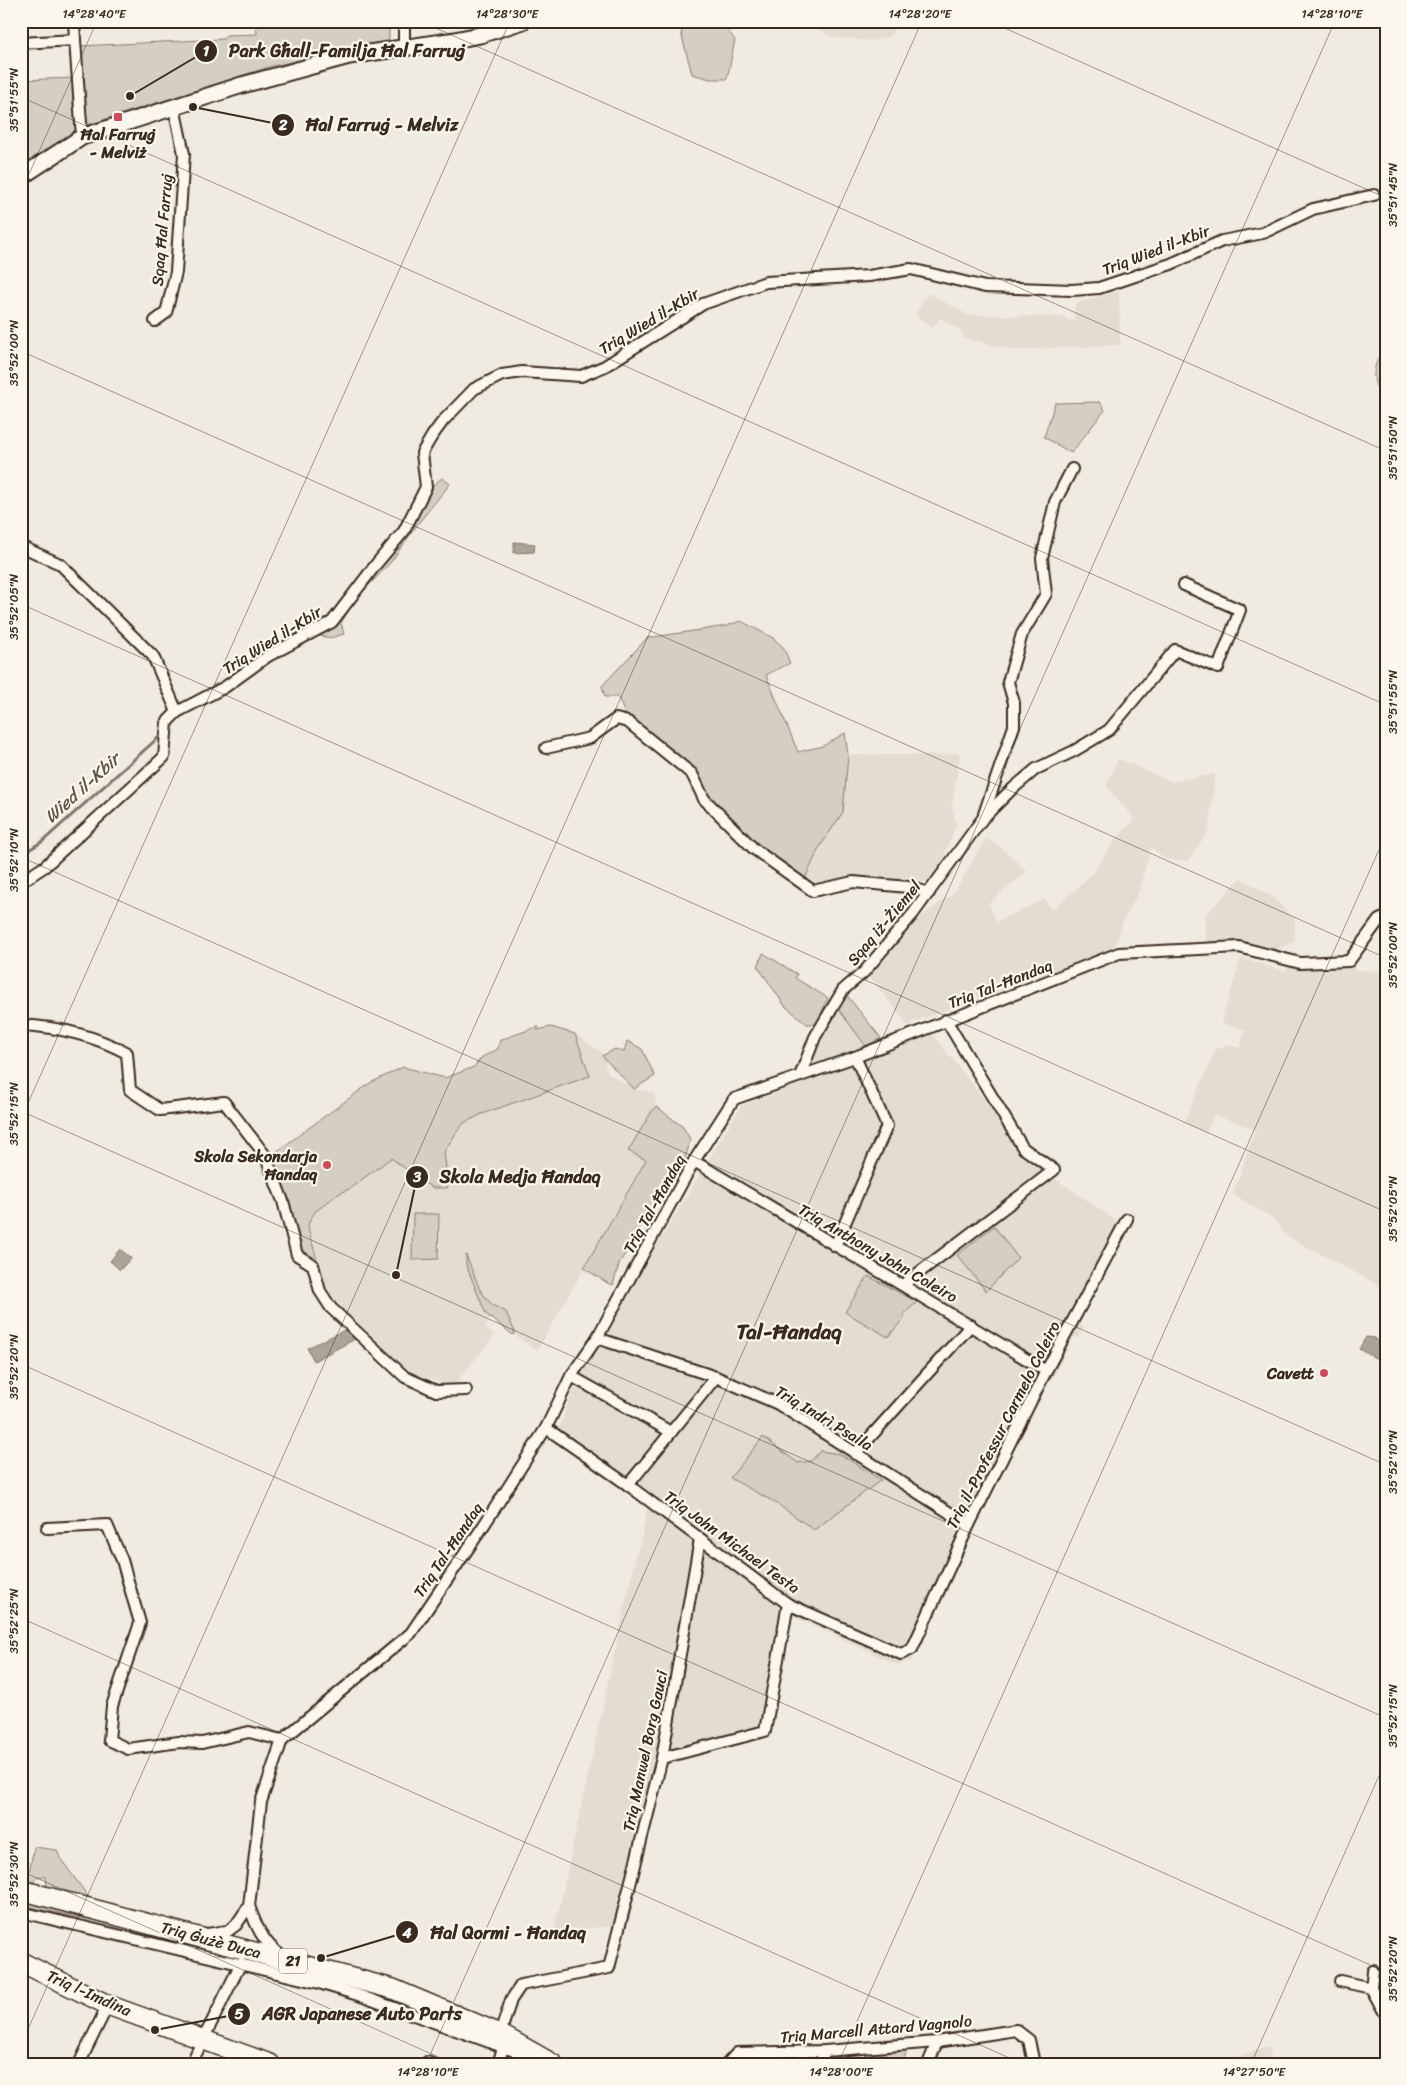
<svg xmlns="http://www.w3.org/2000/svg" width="1407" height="2085" font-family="Sriracha,sans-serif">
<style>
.built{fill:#e2dcd1}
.green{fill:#d5cec3;stroke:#887c70}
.water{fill:#aca397;stroke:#7f7367}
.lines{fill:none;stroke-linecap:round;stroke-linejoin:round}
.stream{stroke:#7f7367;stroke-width:3}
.street-casing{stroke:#3b2a1e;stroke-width:14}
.secondary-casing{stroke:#3b2a1e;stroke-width:19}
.highway-casing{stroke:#3b2a1e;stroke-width:22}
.street{stroke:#fbf7ec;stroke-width:10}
.secondary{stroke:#fbf7ec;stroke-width:15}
.highway{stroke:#fbf7ec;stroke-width:19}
.ticks{fill:none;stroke:#3b2a1e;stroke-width:1;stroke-opacity:0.45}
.poi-dot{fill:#d1495b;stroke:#fbf7ec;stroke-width:2}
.labels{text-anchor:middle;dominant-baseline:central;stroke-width:4.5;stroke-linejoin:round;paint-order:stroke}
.shield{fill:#fbf7ec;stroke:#75685c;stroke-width:1}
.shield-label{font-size:15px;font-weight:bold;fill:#3b2a1e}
.poi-label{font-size:16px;font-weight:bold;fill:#3b2a1e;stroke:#fbf7ec;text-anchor:end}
.street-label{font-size:16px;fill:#3b2a1e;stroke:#fbf7ec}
.water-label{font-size:18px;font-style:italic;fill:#635448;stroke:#fbf7ec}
.district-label{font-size:21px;font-weight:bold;fill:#3b2a1e;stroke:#fbf7ec}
.leader{fill:none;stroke:#3b2a1e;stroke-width:2}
.callout-dot{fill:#3b2a1e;stroke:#fbf7ec;stroke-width:2}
.mark-label{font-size:15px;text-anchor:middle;font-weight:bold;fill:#fff}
.callout-label{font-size:18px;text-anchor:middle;font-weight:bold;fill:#3b2a1e;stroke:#fbf7ec;stroke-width:4.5;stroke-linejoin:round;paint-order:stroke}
.neatline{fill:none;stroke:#3b2a1e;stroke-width:2}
.ticks-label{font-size:12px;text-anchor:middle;fill:#3b2a1e}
</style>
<rect width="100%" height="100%" fill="#f0ebe0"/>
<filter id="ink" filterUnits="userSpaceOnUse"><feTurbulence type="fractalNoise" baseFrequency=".02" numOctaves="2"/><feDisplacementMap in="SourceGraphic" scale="10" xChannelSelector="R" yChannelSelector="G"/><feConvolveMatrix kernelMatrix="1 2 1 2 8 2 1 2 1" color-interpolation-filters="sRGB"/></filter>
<g filter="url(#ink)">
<g class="built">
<polygon points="802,21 899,21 890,36 872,41 832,37"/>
<polygon points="1119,291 1120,345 1014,350 963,338 961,331 940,318 933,328 915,315 928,293 968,315 1066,317 1066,320 1074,320 1075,304"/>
<polygon points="960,753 952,807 956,824 939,870 922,884 850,879 819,887 804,881 819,848 846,770 848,755 937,755"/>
<polygon points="1118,759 1173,782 1215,774 1209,830 1188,861 1165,859 1151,847 1138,894 1123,921 1114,949 913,1022 909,1027 870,977 912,923 954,893 986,838 999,846 1027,871 989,903 996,922 1045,899 1052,910 1093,873 1114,841 1133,822 1133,817 1106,786"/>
<polygon points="1241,878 1272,897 1295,919 1295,942 1271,952 1206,946 1206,914"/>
<polygon points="1241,958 1286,971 1289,964 1308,970 1351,967 1354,968 1355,970 1386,971 1386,1289 1285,1235 1274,1219 1233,1194 1256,1129 1214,1115 1206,1133 1184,1123 1216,1049 1230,1045 1240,1048 1245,1030 1221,1023"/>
<polygon points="836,1006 866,1046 847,1056 817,1062 813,1059 814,1050"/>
<polygon points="551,1027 575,1034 608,1057 605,1063 608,1073 634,1089 654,1093 657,1107 652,1111 628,1151 646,1159 537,1351 491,1318 485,1328 495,1335 453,1386 411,1373 351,1322 335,1304 326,1285 309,1232 308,1225 311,1218 316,1210 340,1193 391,1157 449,1184 444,1169 446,1168 444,1152 456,1133 464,1123 482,1114 445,1078 474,1067 482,1057 498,1049 500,1040"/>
<polygon points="932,1033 993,1111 1054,1178 1129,1229 1080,1322 1083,1328 1078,1338 1073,1337 1052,1380 1045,1377 912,1661 898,1665 793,1616 771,1736 664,1765 629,1921 612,1926 554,1932 636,1554 641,1541 647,1508 555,1439 580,1372 741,1106"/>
<polygon points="1269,2047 1273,2064 1222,2064 1227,2059"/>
</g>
<g class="green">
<polygon points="256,21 389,21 389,42 272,66 84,126 80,46 223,39 226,35 257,34"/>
<polygon points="686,21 721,21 735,40 727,79 710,79 692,74 681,33"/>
<polygon points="74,78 76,130 42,158 21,171 21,80"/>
<path d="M1386,345V402C1368,381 1372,366 1386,345Z"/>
<polygon points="1100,402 1105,410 1071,453 1044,437 1055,403"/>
<polygon points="442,478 450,484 420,521 390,563 356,599 341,623 344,634 330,638 311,634 333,627 343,609 393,552 422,509 431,487"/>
<polygon points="741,621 773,638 783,647 790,663 766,675 798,752 823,746 845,733 848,755 843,812 819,848 804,881 748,838 734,819 708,797 639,724 625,714 618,697 605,697 602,686 647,638 726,626"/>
<polygon points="763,953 797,974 795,978 828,998 817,1024 807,1024 785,1006 758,967"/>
<polygon points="845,993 881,1038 866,1046 836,1006"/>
<polygon points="537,1027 539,1027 537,1030 551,1027 575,1034 590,1076 482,1114 464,1123 456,1133 444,1152 446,1168 444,1169 449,1184 447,1188 432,1188 391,1158 349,1189 338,1194 316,1211 311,1218 308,1225 309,1232 318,1263 298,1251 293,1227 272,1155 370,1083 403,1067 445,1078 474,1067 482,1057 498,1049 500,1040"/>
<polygon points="627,1041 642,1049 655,1076 634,1089 602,1056 615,1049 624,1052"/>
<path d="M657,1107L683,1127L690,1139C687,1157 680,1177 664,1188L619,1264L613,1285L609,1284L584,1268L646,1160L628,1151L652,1111Z"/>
<polygon points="413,1214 439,1214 438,1259 412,1260"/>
<polygon points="994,1226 1018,1258 986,1291 957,1255"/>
<polygon points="466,1255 480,1290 492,1305 506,1312 515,1332 513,1335 486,1314 466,1265"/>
<polygon points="868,1276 917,1302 903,1315 905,1317 888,1337 845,1312"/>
<polygon points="763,1437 798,1463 811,1461 820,1451 840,1454 881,1480 814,1530 776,1503 730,1478"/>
<polygon points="34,1847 57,1850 60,1858 90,1899 47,1888 46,1877 38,1876 31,1884 27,1883"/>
<polygon points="21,1899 134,1929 21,1905"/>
<polygon points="908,2048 902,2064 871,2064 876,2051"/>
</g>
<g class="water">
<polygon points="514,542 535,544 534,552 514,553"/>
<polygon points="120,1249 131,1258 120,1270 110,1261"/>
<polygon points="347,1329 357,1338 314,1361 307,1348"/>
<polygon points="1366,1337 1375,1338 1385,1355 1381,1361 1359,1349"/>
</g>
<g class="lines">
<polyline class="stream" points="21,855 43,841 159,737"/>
<g class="street-casing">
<g id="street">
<polyline points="75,40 82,137"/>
<polyline points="21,43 75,40 74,21"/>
<polyline points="404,48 404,21"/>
<polyline points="155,321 166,313 176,272 184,154 174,107"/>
<polyline points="21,544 25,548 60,564 153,656 177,712"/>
<polyline points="546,748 590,738 616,719 628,722 692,774 704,799 754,849 813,891 853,882 908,887 929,893"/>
<polyline points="984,814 1014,726 1014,703 1008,682 1022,634 1046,594 1042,558 1055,502 1072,469"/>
<polyline points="21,882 44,867 164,757 167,722 177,712 225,687 268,656 332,622 377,563 404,531 426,487 422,453 432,436 443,421 474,389 502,375 522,372 581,376 605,366 703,304 766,282 869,276 911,269 985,287 1072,290 1099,288 1171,264 1222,241 1263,233 1313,209 1374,195"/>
<path d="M21,1025C59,1027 93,1035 127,1053L130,1090L160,1110L224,1102L265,1155L283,1201L297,1255L313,1265L320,1291L331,1308L405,1377L436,1391L466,1390"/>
<polyline points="800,1076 815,1037 843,990 864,972 913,914 983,818 1010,791 1036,769 1074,751 1109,730 1175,650 1218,668 1240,610 1184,585"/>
<polyline points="694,1161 1046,1371"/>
<polyline points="835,1246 887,1126 855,1057"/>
<polyline points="904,1284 1054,1170 1023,1148 946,1020"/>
<polyline points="597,1338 716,1377 778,1404 969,1525"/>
<polyline points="571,1376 671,1432"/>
<polyline points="546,1428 628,1485 788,1604 901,1654 912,1649 969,1525 1046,1371 1127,1219"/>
<polyline points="855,1454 971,1325"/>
<polyline points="628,1485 716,1377"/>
<polyline points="47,1528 107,1525 122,1560 140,1623 112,1706 109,1740 128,1749 179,1742 202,1743 249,1732 282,1740"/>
<polyline points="662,1758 765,1731 788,1604"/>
<path d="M249,1906C256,1926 263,1942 280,1955"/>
<polyline points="21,1912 319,1983 358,1995 520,2053"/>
<polyline points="207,1934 228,1931 236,1925 249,1906 261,1802 282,1740 411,1633 484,1525 546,1428 571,1376 597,1338 694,1161 734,1099 855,1057 1119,953 1239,947 1300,963 1349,961 1379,920 1386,917"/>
<polyline points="1373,1971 1371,1988 1386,2015"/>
<polyline points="1340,1981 1371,1988"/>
<polyline points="500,2034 511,2000 521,1985 609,1968 662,1758 700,1539"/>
<polyline points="79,2064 108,2005"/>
<polyline points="191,2064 241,1963"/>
<polyline points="427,2064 427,2062 432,2064"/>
<polyline points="498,2064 503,2048"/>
<polyline points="727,2064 737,2053 825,2051 937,2042 1016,2030 1029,2040 1034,2064"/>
<polyline points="819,2064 825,2051"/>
<polyline points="928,2064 937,2042"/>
</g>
</g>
<g class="secondary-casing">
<polyline id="secondary" points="21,177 82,137 242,85 349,56 449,41 480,35 523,21"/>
</g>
<g class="highway-casing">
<g id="highway">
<polyline points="21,1890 393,1989 500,2034 553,2064"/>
<polyline points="21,1962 108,2005 270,2064"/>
</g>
</g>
<use href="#street" class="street"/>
<use href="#secondary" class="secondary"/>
<use href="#highway" class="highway"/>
</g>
</g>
<path class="ticks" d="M420,21L1386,451M989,21L1386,198M21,97L1386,705M21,192L97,21M21,351L1386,958M21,604L1386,1212M21,857L1386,1465M21,1111L1386,1718M21,1119L510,21M21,1364L1386,1972M21,1618L1023,2064M21,1871L454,2064M21,2045L922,21M426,2064L1335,21M838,2064L1386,834M1251,2064L1386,1760"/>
<g class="poi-dot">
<rect x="113" y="112" width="10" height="10" rx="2.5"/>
<circle cx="327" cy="1165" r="5"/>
<circle cx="1324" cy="1373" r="5"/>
</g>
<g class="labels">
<rect class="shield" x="279" y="1948.5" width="28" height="25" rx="4"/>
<g class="shield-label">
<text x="293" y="1961">21</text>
</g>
<g class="poi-label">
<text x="118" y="134" text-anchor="middle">Ħal Farruġ<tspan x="118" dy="18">- Melviż</tspan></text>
<text x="317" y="1156">Skola Sekondarja<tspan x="317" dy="18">Ħandaq</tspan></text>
<text x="1314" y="1373">Cavett</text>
</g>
<g class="street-label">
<text transform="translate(162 230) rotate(-85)">Sqaq Ħal Farruġ</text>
<text transform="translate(1156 250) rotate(-21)">Triq Wied il-Kbir</text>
<text transform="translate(649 321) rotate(-31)">Triq Wied il-Kbir</text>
<text transform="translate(272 640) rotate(-32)">Triq Wied il-Kbir</text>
<text transform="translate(884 923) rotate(-50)">Sqaq iż-Żiemel</text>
<text transform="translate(1000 984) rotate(-21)">Triq Tal-Ħandaq</text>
<text transform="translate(654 1204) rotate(-61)">Triq Tal-Ħandaq</text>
<text transform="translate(878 1253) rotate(30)">Triq Anthony John Coleiro</text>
<text transform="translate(824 1418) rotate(31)">Triq Indrì Psaila</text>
<text transform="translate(1003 1425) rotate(-63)">Triq il-Professur Carmelo Coleiro</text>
<text transform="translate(732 1542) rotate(36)">Triq John Michael Testa</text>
<text transform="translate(448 1550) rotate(-56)">Triq Tal-Ħandaq</text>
<text transform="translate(645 1751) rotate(-78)">Triq Manwel Borg Gauci</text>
<text transform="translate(211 1940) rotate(15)">Triq Ġużè Duca</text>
<text transform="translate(89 1993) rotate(24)">Triq l-Imdina</text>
<text transform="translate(876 2029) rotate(-5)">Triq Marcell Attard Vagnolo</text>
</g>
<g class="water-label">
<text transform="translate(82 788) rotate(-42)">Wied il-Kbir</text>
</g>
<g class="district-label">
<text x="789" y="1332">Tal-Ħandaq</text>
</g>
</g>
<path class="leader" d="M130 96L206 51M193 107L283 125M396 1275L417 1177M321 1958L407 1932M155 2030L239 2014"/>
<g class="callout-dot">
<circle cx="130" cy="96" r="5"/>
<circle cx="193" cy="107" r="5"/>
<circle cx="396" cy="1275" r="5"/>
<circle cx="321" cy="1958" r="5"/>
<circle cx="155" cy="2030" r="5"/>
<circle cx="206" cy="51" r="12"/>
<circle cx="283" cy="125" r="12"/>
<circle cx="417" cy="1177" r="12"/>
<circle cx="407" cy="1932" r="12"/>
<circle cx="239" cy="2014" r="12"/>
</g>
<g class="mark-label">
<text x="206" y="56">1</text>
<text x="283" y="130">2</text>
<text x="417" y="1182">3</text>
<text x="407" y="1938">4</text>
<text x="239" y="2019">5</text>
</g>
<g class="callout-label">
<text x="347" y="57">Park Għall-Familja Ħal Farruġ</text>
<text x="382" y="131">Ħal Farruġ - Melviz</text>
<text x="520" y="1183">Skola Medja Ħandaq</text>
<text x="508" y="1939">Ħal Qormi - Ħandaq</text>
<text x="362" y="2020">AGR Japanese Auto Parts</text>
</g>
<rect width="1407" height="2085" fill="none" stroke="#fbf7ec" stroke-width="55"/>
<rect x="28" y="28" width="1352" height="2030" class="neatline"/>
<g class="ticks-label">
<text x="94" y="18">14°28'40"E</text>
<text x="507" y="18">14°28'30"E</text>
<text x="920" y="18">14°28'20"E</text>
<text x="1332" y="18">14°28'10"E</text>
<text transform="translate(14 100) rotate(-90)" y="4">35°51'55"N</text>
<text transform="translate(1393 195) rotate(-90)" y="4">35°51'45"N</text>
<text transform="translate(14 353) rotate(-90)" y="4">35°52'00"N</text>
<text transform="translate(1393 448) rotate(-90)" y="4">35°51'50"N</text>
<text transform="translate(14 607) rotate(-90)" y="4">35°52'05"N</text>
<text transform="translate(1393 702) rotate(-90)" y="4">35°51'55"N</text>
<text transform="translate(14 860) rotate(-90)" y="4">35°52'10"N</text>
<text transform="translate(1393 955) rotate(-90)" y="4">35°52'00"N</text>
<text transform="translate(14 1114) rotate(-90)" y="4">35°52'15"N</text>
<text transform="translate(1393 1209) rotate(-90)" y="4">35°52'05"N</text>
<text transform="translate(14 1367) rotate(-90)" y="4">35°52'20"N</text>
<text transform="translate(1393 1462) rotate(-90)" y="4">35°52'10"N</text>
<text transform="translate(14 1621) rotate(-90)" y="4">35°52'25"N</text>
<text transform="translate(1393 1716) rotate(-90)" y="4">35°52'15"N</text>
<text transform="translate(14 1874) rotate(-90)" y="4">35°52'30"N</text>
<text transform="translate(1393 1969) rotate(-90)" y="4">35°52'20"N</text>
<text x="428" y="2076">14°28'10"E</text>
<text x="841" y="2076">14°28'00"E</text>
<text x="1254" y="2076">14°27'50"E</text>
</g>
</svg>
